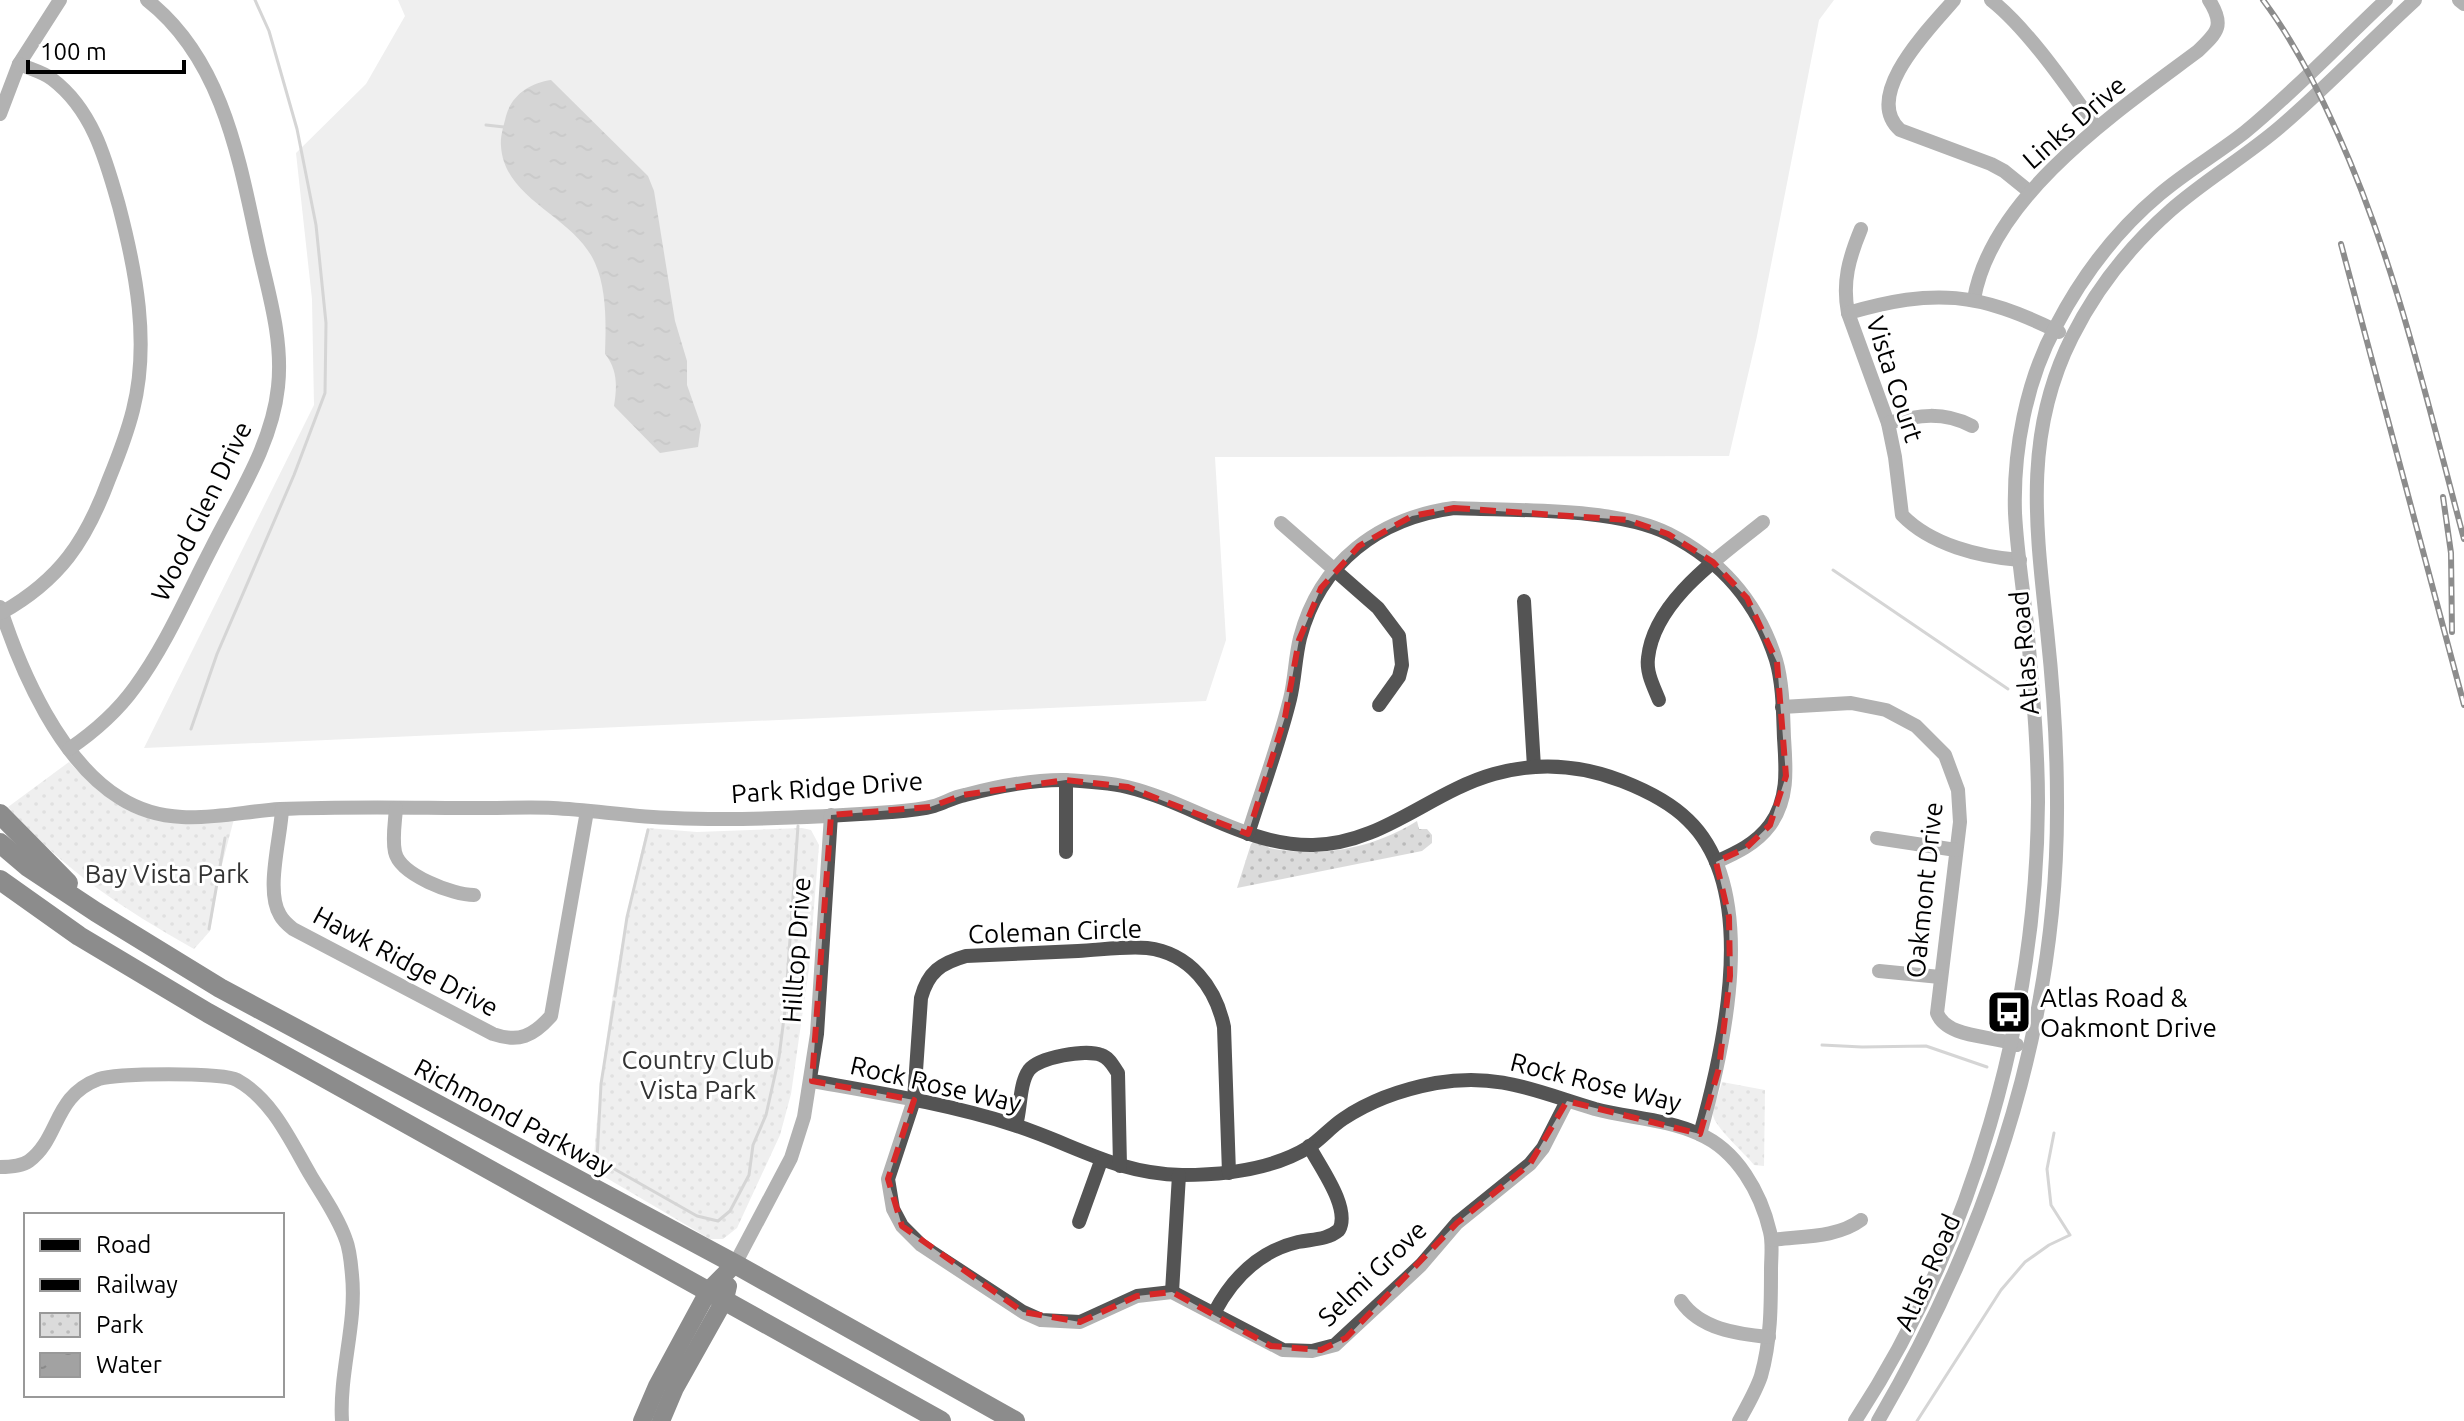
<svg xmlns="http://www.w3.org/2000/svg" width="2464" height="1421" font-family="Ubuntu,sans-serif">
<style>
.green{fill:#dbdbdb}
.park{fill:url(#park-dots)}
.water{fill:url(#water-ripples)}
.lines{fill:none;stroke-linecap:round;stroke-linejoin:round}
.stream{stroke:#a2a2a2;stroke-width:3}
.minor{stroke:#545454;stroke-width:14}
.major{stroke:#000;stroke-width:18}
.highway{stroke:#000;stroke-width:20}
.rail-casing{stroke:#000;stroke-width:6}
.rail{stroke:#fff;stroke-width:3;stroke-dasharray:9;stroke-linecap:butt}
.marked{fill:none;stroke:#d62828;stroke-width:6;stroke-dasharray:16 10;stroke-linejoin:round}
.labels{text-anchor:middle;dominant-baseline:central;stroke-width:6;stroke-linejoin:round;paint-order:stroke}
.street-label{font-size:26px;fill:#000;stroke:#fff}
.park-label{font-size:26px;fill:#323232;stroke:#fff}
.poi-label{font-size:26px;fill:#000;stroke:#fff;text-anchor:start}
</style>
<defs>
<pattern id="park-dots" width="8" height="8" patternUnits="userSpaceOnUse" patternTransform="scale(2)"><rect width="8" height="8" fill="#dbdbdb"/><path d="M2 2h.1M6 6h.1" fill="none" stroke="#bababa" stroke-width="1.8" stroke-linecap="round"/></pattern>
<pattern id="water-ripples" width="26" height="14" patternUnits="userSpaceOnUse" patternTransform="scale(2)"><rect width="26" height="14" fill="#a2a2a2"/><path d="M2 4q2-2 4 0t4 0M15 11q2-2 4 0t4 0" fill="none" stroke="#8a8a8a"/></pattern>
</defs>
<rect width="100%" height="100%" fill="#fff"/>
<polygon class="green" points="398,0 1834,0 1819,20 1757,336 1729,456 1215,457 1226,640 1206,701 144,748 314,405 312,299 296,153 366,84 405,16"/>
<g class="park">
<path d="M69,762C90,783 110,805 139,815C158,821 211,818 234,819L220,872L210,931L194,949C122,908 63,870 8,807Z"/>
<path d="M1417,821L1419,829H1427L1432,835V843L1422,851L1237,888L1251,844L1259,837L1269,848C1321,858 1372,849 1417,821Z"/>
<path d="M647,828L697,832L802,828L811,830L819,845L809,968L791,1094L780,1135L737,1228L723,1239H710L593,1170C601,1055 619,940 647,828Z"/>
<path d="M1722,1082L1765,1090L1764,1166L1754,1165C1745,1153 1713,1126 1713,1114C1713,1104 1720,1092 1722,1082Z"/>
</g>
<path class="water" d="M551,80L648,176L654,191L675,321L687,361V385L701,425L698,447L660,453L614,406C617,387 618,370 605,354C606,325 607,290 595,263C575,216 504,200 501,146C500,136 504,125 506,116C512,94 531,83 551,80Z"/>
<g class="lines">
<g class="stream">
<polyline points="486,125 504,127"/>
<polyline points="1833,570 2008,689"/>
<polyline points="191,729 217,654 294,475 325,393 326,323 316,225 297,129 269,31 255,0"/>
<polyline points="209,929 225,838"/>
<polyline points="615,996 627,917 648,830"/>
<polyline points="1822,1045 1862,1047 1926,1046 1987,1067"/>
<polyline points="595,1158 697,1216 718,1221 730,1211 749,1175 753,1145 766,1115 779,1057 785,1010 798,826"/>
<polyline points="597,1159 601,1084 614,1002"/>
<polyline points="1917,1421 2001,1290 2025,1262 2049,1245 2070,1235 2051,1205 2047,1169 2054,1133"/>
</g>
<g class="minor">
<path d="M1954,0C1932,26 1861,95 1900,130L1991,164L2004,171L2030,192"/>
<path d="M1991,0C2028,29 2068,88 2096,127"/>
<polyline points="2459,0 2464,4"/>
<polyline points="0,114 19,64 60,0"/>
<path d="M1861,229C1849,258 1842,282 1848,313L1888,423L1895,457L1902,515C1931,545 1980,557 2020,560"/>
<path d="M1974,299C1992,195 2119,110 2198,51C2218,32 2225,25 2209,0"/>
<path d="M1848,313C1936,288 1977,292 2059,332"/>
<path d="M1888,423C1918,415 1943,411 1972,426"/>
<polyline points="1281,523 1378,608 1399,636 1402,665 1399,677 1379,705"/>
<polyline points="1524,601 1534,767"/>
<path d="M0,607C21,672 60,761 120,798C139,810 160,816 182,817C214,819 248,811 280,809C349,806 418,808 487,808C509,808 531,807 553,808C593,810 632,817 673,818C744,821 820,817 891,812C905,811 920,810 934,806C944,803 954,797 965,795C995,787 1030,780 1062,780C1083,781 1106,782 1127,787C1190,802 1246,846 1313,845C1382,844 1430,792 1494,774C1537,762 1581,765 1622,781C1645,790 1670,802 1688,820C1761,890 1724,1049 1700,1134"/>
<path d="M1,613C60,580 86,541 109,479C118,457 127,434 133,410C150,343 136,271 119,206C106,160 93,110 52,79C43,72 30,69 19,64"/>
<path d="M1659,700C1654,687 1646,673 1648,658C1654,600 1721,556 1763,522"/>
<path d="M1782,707L1851,703L1886,710L1916,726L1945,755L1958,790L1960,822L1937,1013C1947,1039 1994,1035 2017,1045"/>
<path d="M69,749C94,732 117,712 135,687C166,645 187,595 211,549C237,497 272,445 278,387C283,342 270,298 260,255C240,165 225,61 147,0"/>
<polyline points="1066,780 1066,852"/>
<path d="M396,808C395,823 392,839 395,852C400,875 453,895 474,895"/>
<path d="M282,809C281,837 265,891 280,915C283,921 288,925 293,929L493,1034C519,1043 533,1036 551,1016L587,811"/>
<path d="M1248,834C1262,789 1279,744 1290,699C1295,679 1295,658 1300,638C1320,562 1379,518 1454,508C1515,511 1616,507 1669,534C1722,561 1758,603 1776,660C1783,684 1783,713 1784,738C1786,768 1789,799 1770,825C1756,844 1736,853 1716,862"/>
<polyline points="1877,838 1956,850"/>
<polyline points="1879,971 1940,977"/>
<path d="M812,1081C879,1093 949,1104 1014,1125C1074,1144 1116,1174 1182,1175C1224,1175 1272,1170 1309,1147C1321,1139 1331,1127 1343,1119C1371,1100 1404,1089 1436,1083C1499,1072 1537,1092 1595,1109C1629,1118 1666,1119 1699,1134C1737,1150 1761,1193 1770,1232C1773,1244 1771,1257 1771,1270C1771,1305 1771,1341 1761,1376C1756,1391 1747,1406 1739,1421"/>
<path d="M1016,1125C1021,1109 1019,1084 1029,1070C1039,1057 1086,1049 1101,1055C1110,1058 1113,1066 1118,1073L1120,1166"/>
<path d="M0,1167C9,1167 22,1166 29,1161C60,1138 53,1096 99,1079C116,1073 222,1072 237,1080C273,1100 291,1142 311,1176C323,1196 338,1217 346,1240C350,1250 351,1264 352,1275C357,1324 339,1372 342,1421"/>
<path d="M1229,1173L1224,1027C1216,988 1190,953 1147,948C1125,946 1100,950 1078,951C1041,953 1003,954 966,956C941,963 928,972 921,998L914,1100L888,1179L893,1209L902,1226L921,1245L1023,1312L1041,1320L1080,1322L1137,1296L1172,1292L1283,1350L1312,1351L1335,1345L1421,1265L1457,1223L1530,1164L1543,1148L1567,1101"/>
<polyline points="1079,1222 1101,1161"/>
<path d="M1772,1240C1801,1236 1837,1238 1861,1220"/>
<polyline points="735,1264 791,1158 804,1117 817,1034 831,815"/>
<polyline points="1172,1292 1179,1175"/>
<path d="M1681,1301C1700,1329 1737,1334 1769,1337"/>
<path d="M1214,1313C1232,1279 1259,1251 1298,1242C1313,1239 1327,1240 1339,1230C1351,1208 1320,1167 1309,1146"/>
<path d="M1855,1421C1972,1243 2037,1014 2038,802C2038,743 2032,684 2027,625C2023,588 2017,551 2015,513C2013,451 2026,381 2056,326C2082,276 2117,230 2160,194C2187,171 2217,154 2245,132C2295,91 2339,44 2386,0"/>
<path d="M1878,1421C1989,1231 2059,1022 2057,800C2057,743 2053,686 2047,630C2036,527 2023,434 2072,337C2096,289 2130,246 2171,210C2205,180 2245,157 2280,127C2327,87 2369,42 2415,0"/>
</g>
<g class="major">
<polyline points="642,1421 657,1386 709,1290 735,1264"/>
<polyline points="661,1421 675,1388 725,1299 728,1286"/>
</g>
<g class="highway">
<polyline points="0,814 68,883"/>
<polyline points="0,843 28,867 96,912 220,988 735,1264 1015,1421"/>
<polyline points="0,880 79,936 208,1013 941,1421"/>
</g>
<g class="rail-casing">
<g id="rail">
<path d="M2263,0C2293,40 2317,87 2337,132C2396,262 2427,402 2464,539"/>
<polyline points="2341,244 2464,705"/>
<polyline points="2443,497 2451,553 2452,632"/>
</g>
</g>
<use href="#rail" class="rail"/>
</g>
<path d="M0 0H2464V1421H0ZM1454,508L1628,520L1668,534L1713,562L1747,598L1777,662L1786,776L1770,825L1746,848L1716,862L1729,917L1730,976L1719,1068L1700,1134L1567,1101L1530,1164L1457,1223L1346,1338L1321,1350L1271,1346L1172,1292L1137,1296L1080,1322L1023,1312L902,1226L888,1179L914,1100L812,1081L831,815L930,807L963,795L1066,780L1128,787L1248,834L1285,717L1299,640L1321,588L1359,546L1412,516Z" fill="#fff" fill-opacity=".55" fill-rule="evenodd"/>
<path class="marked" d="M1454,508L1628,520L1668,534L1713,562L1747,598L1777,662L1786,776L1770,825L1746,848L1716,862L1729,917L1730,976L1719,1068L1700,1134L1567,1101L1530,1164L1457,1223L1346,1338L1321,1350L1271,1346L1172,1292L1137,1296L1080,1322L1023,1312L902,1226L888,1179L914,1100L812,1081L831,815L930,807L963,795L1066,780L1128,787L1248,834L1285,717L1299,640L1321,588L1359,546L1412,516Z"/>
<defs>
<g id="bus-square" transform="scale(2.3)"><rect x="-9" y="-9" width="18" height="18" rx="4" fill="#000" stroke="#fff"/><path d="M-5-6H5V4H4V6H2V4H-2V6H-4V4H-5ZM-3.5-4V0h7V-4ZM-3.5 1.2v1.5H-2V1.2ZM2 1.2v1.5H3.5V1.2Z" fill="#fff"/></g>
</defs>
<g fill-rule="evenodd">
<use href="#bus-square" x="2009" y="1012"/>
</g>
<g class="labels">
<g class="street-label">
<text transform="translate(2074 122) rotate(-41)">Links Drive</text>
<text transform="translate(1895 379) rotate(72)">Vista Court</text>
<text transform="translate(201 511) rotate(-64)">Wood Glen Drive</text>
<text transform="translate(2024 653) rotate(-95)">Atlas Road</text>
<text transform="translate(827 787) rotate(-4)">Park Ridge Drive</text>
<text transform="translate(1924 890) rotate(-84)">Oakmont Drive</text>
<text transform="translate(1055 931) rotate(-2)">Coleman Circle</text>
<text transform="translate(796 950) rotate(-86)">Hilltop Drive</text>
<text transform="translate(406 961) rotate(28)">Hawk Ridge Drive</text>
<text transform="translate(1596 1082) rotate(14)">Rock Rose Way</text>
<text transform="translate(936 1084) rotate(13)">Rock Rose Way</text>
<text transform="translate(514 1117) rotate(28)">Richmond Parkway</text>
<text transform="translate(1927 1272) rotate(-66)">Atlas Road</text>
<text transform="translate(1372 1273) rotate(-44)">Selmi Grove</text>
</g>
<g class="park-label">
<text x="167" y="873">Bay Vista Park</text>
<text x="698" y="1059">Country Club<tspan x="698" dy="30">Vista Park</tspan></text>
</g>
<g class="poi-label">
<text x="2040" y="997">Atlas Road &amp;<tspan x="2040" dy="30">Oakmont Drive</tspan></text>
</g>
</g>
<rect x="24" y="1213" width="260" height="184" fill="#ffffff" stroke="#999999" stroke-width="2"/>
<rect x="40" y="1239" width="40" height="12" fill="#000000" stroke="#999999" stroke-width="2"/>
<text x="96" y="1253" font-size="24" fill="#000000">Road</text>
<rect x="40" y="1279" width="40" height="12" fill="#000000" stroke="#999999" stroke-width="2"/>
<text x="96" y="1293" font-size="24" fill="#000000">Railway</text>
<rect x="40" y="1313" width="40" height="24" fill="url(#park-dots)" stroke="#999999" stroke-width="2"/>
<text x="96" y="1333" font-size="24" fill="#000000">Park</text>
<rect x="40" y="1353" width="40" height="24" fill="url(#water-ripples)" stroke="#999999" stroke-width="2"/>
<text x="96" y="1373" font-size="24" fill="#000000">Water</text>
<path d="M28 60v12h156v-12" fill="none" stroke="#000000" stroke-width="4"/>
<text x="40" y="60" font-size="24" fill="#000000" stroke="#ffffff" stroke-width="6" paint-order="stroke">100 m</text>
</svg>
